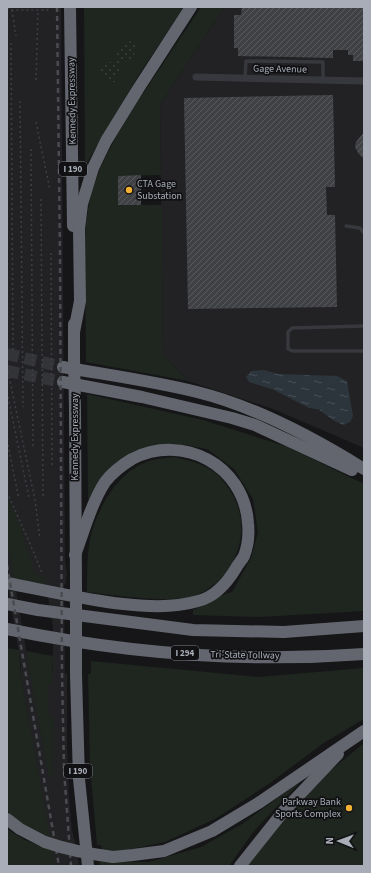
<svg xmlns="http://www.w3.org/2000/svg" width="371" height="873" font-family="'Source Sans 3',sans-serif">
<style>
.built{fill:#222225;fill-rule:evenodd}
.grass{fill:#1e261f}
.park{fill:url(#park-dots)}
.water{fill:url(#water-ripples)}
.building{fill:url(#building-hatch)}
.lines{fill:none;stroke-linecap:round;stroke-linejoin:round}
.motorway-tunnel{stroke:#333438;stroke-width:12;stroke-dasharray:12 6;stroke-linecap:butt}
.path{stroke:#3d3f44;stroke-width:1.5;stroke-dasharray:2 3;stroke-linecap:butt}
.service{stroke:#37383d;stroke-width:3.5}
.minor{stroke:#37383d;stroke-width:7}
.motorway{stroke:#63666e;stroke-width:12}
.rail{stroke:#4a4c52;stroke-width:2.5;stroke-dasharray:5 4;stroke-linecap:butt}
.motorway-bridge{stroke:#63666e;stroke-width:12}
.poi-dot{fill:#f2b134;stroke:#111113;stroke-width:1.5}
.labels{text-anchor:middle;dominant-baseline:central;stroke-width:3.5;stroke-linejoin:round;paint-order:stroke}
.shield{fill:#111113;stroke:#7b7e86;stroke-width:1}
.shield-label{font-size:9px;font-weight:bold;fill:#a8adb8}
.street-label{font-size:10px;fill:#a8adb8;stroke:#111113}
.poi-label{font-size:10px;fill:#a8adb8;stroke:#111113;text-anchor:start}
</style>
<defs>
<pattern id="park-dots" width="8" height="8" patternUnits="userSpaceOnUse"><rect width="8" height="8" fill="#1e261f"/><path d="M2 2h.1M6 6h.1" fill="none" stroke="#3c433d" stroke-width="1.8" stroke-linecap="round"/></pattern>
<pattern id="water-ripples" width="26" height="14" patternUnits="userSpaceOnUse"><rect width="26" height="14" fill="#2c353c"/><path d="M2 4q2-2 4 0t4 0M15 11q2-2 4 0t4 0" fill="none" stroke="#485056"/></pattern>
<pattern id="building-hatch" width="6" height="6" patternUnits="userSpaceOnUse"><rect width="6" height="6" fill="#404145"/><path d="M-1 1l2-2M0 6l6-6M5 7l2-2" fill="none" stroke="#595a5e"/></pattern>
</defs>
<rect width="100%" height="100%" fill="#161618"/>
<g class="built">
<path d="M7,7H61L65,559L67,573L66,583L64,585L65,674L67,673V744L69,796L72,830L76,846L79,866H54L21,677V666L7,582ZM14,579L46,585L53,627V672L29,667Z"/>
<polygon points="224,7 364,7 364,448 273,409 188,381 163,354 160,105"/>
</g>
<g class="grass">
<polygon points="84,7 184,7 140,73 85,166"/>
<polygon points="201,7 224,7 160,105 161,175 118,176 118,205 162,205 163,354 188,381 86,362 85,244 86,221 91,194 100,168 115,139 138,101"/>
<polygon points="87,394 203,420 288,447 364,484 364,611 260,617 193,615 193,610 225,594 232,592 251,558 258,532 253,499 234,469 207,449 186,445 166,444 100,483 88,500"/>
<path d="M173,457C189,460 205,464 218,475C221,478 224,482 227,486C255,522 240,575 199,594C175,605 115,595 87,592C87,574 87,557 90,539C97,509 116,474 146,462C154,459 164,458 173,457Z"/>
<polygon points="7,495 23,532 24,541 31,558 33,573 44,577 46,585 14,579 7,540"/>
<path d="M7,648L19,650L21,677L50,837C34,830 19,824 7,811Z"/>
<polygon points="26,651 53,656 52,684 48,685 49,717 54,718 52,777 49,778"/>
<polygon points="91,661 258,677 364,668 364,719 325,742 270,783 215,819 165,842 127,850 112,851 102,850 101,845 97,845 90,765 88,674 91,674"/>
<polygon points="364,743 364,866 247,866 272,831 318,781"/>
<polygon points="302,780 254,831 229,866 100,866 99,861 113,862 149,862 201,847 242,824"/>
<polygon points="7,829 25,840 52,850 54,866 7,866"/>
</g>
<path class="park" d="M132,41L137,49L132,58L122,64L115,82H107L101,76V67L116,59C118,48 120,44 132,41Z"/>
<polygon class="water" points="264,370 278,374 337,376 347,381 353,416 350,422 343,425 333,420 318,409 309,408 274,390 249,382 246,377 251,371"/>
<g class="building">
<polygon points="258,7 364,7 364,61 353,61 353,55 348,55 348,50 333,50 333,58 238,56 238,48 234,48 234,15 241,15 242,8"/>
<polygon points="333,95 335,187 326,187 327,215 335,215 337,307 188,309 184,98"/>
<polygon points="364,132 364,159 358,153 355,147 356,142"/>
<polygon points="141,175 141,205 118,205 118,176"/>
</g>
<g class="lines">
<g class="motorway-tunnel">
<polyline points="7,354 63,367"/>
<polyline points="7,371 63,382"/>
</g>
<g class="path">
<polyline points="8,7 10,10 49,10 49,7"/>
<polyline points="12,10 16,36"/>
<polyline points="11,43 13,353"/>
<polyline points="36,80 38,10"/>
<polyline points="20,101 23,407"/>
<polyline points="36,122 50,190"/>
<polyline points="31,149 33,446"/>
<polyline points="41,199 43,496"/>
<polyline points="51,253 52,467"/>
<polyline points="7,367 35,500 40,539"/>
<polyline points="7,392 29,498"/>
<polyline points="7,440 19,499"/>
<polyline points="7,492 34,553 42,573"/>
</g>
<g class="service">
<polyline points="245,78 246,61 323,62 323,80"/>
<polyline points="346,226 360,228 364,233"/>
<polyline points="364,326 292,328 288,332 288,349 293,351 364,351"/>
</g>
<polyline class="minor" points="196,77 364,81"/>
<g class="motorway">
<polyline points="70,7 73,226"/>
<polyline points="74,324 74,357"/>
<polyline points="74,332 80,301 79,229 82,204 93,168 106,141 138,89 191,7"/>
<path d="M63,367C108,375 153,381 197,392C254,406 314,438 364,469"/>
<polyline points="63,382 142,397 232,418 255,425 352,470"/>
<polyline points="75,410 76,585"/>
<path d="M7,583C43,590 78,598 114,603C143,606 170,609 198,601C215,597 227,583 236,568C238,564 242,560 244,556C248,546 249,533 248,523C244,465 183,433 132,459C122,465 112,473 105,482C91,504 84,531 75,555"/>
<polyline points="7,604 38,610 193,630 284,632 364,626"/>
<path d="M7,629C123,653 245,663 364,654"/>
<polyline points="76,675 79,779 88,866"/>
<polyline points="7,819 20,829 45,842"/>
<polyline points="113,857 133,855 164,851 212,831 260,802 364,731"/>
<polyline points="240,866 283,812 338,754"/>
</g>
<g class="rail">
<polyline points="57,7 60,255 62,673 64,770 71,866"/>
<polyline points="7,565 59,866"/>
</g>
<g class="motorway-bridge">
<polyline points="74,357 75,410"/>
<polyline points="76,585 76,675"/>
<path d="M45,842C68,850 89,854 113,857"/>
</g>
</g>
<g class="poi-dot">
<circle cx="129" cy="190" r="4"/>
<circle cx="349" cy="808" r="4"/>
</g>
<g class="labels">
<g class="shield">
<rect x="59" y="162" width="28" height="14" rx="3"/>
<rect x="171" y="646" width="28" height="14" rx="3"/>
<rect x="64" y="764" width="28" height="14" rx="3"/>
</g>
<g class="shield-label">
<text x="73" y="169">I 190</text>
<text x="185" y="653">I 294</text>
<text x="78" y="771">I 190</text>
</g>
<g class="street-label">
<text transform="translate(280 69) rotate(1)">Gage Avenue</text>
<text transform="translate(72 101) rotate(-91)">Kennedy Expressway</text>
<text transform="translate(75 437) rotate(-90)">Kennedy Expressway</text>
<text transform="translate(245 655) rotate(1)">Tri-State Tollway</text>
</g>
<g class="poi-label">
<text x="137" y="184">CTA Gage<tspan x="137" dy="12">Substation</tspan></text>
<text x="341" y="802" text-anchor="end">Parkway Bank<tspan x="341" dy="12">Sports Complex</tspan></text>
</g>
</g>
<rect width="371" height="873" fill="none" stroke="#a8adb8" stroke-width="16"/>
<g transform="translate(339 841) rotate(271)" stroke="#111113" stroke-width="3" paint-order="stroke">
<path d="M0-3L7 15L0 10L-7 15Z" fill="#a8adb8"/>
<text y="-6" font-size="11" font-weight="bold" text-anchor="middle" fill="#a8adb8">N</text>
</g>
</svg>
